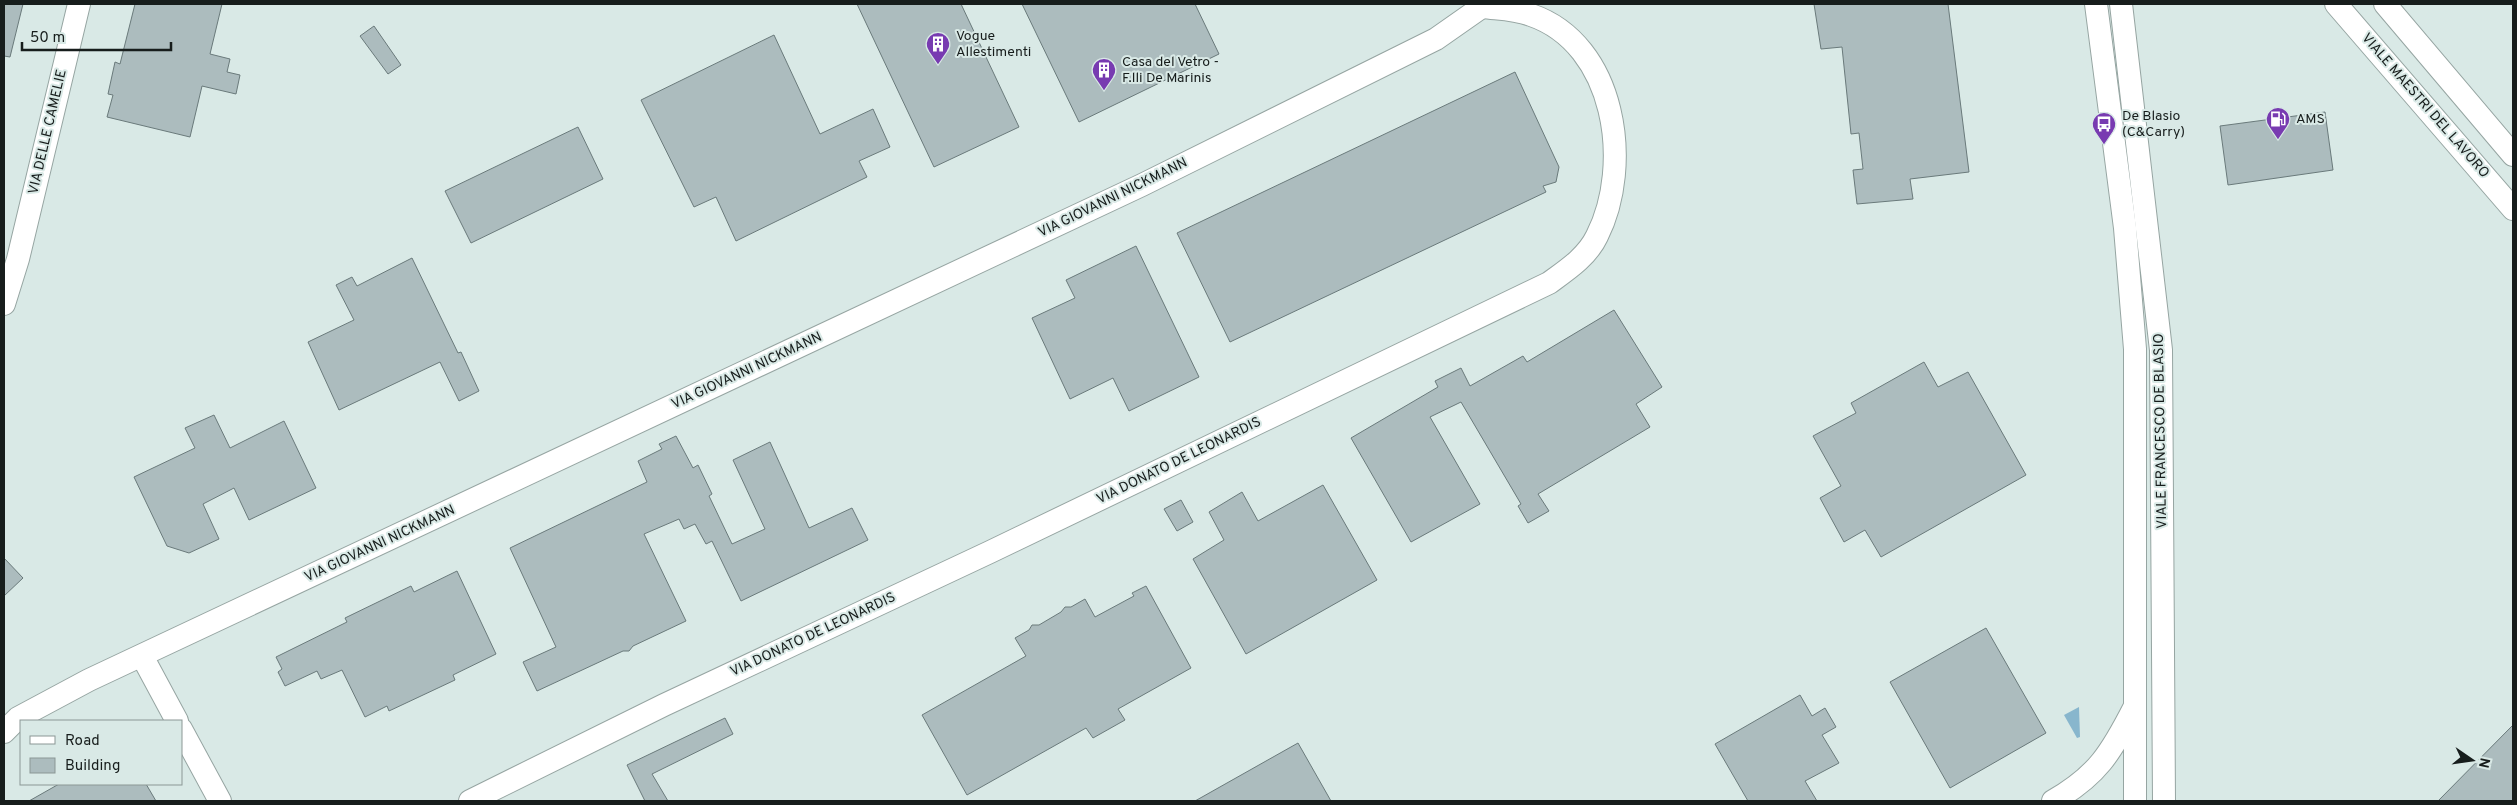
<svg xmlns="http://www.w3.org/2000/svg" width="2517" height="805" font-family="Overpass,sans-serif">
<style>
.water{fill:#88b6cd}
.building{fill:#acbcbe;stroke:#6a7a7b}
.lines{fill:none;stroke-linecap:round;stroke-linejoin:round}
.minor-casing{stroke:#96a5a2;stroke-width:24}
.minor{stroke:#fff;stroke-width:22}
.labels{text-anchor:middle;dominant-baseline:central;stroke-width:4;stroke-linejoin:round;paint-order:stroke}
.poi-label{font-size:14px;fill:#171d1c;stroke:#d9e9e6;text-anchor:start}
.street-label{font-size:14px;fill:#171d1c;stroke:#d9e9e6}
</style>
<rect width="100%" height="100%" fill="#d9e9e6"/>
<polygon class="water" points="2079,707 2080,737 2077,738 2064,715"/>
<g class="building">
<polygon points="4,4 23,4 10,57 4,56"/>
<polygon points="135,4 222,4 210,54 230,59 227,72 240,75 236,94 202,86 190,137 107,117 113,95 108,94 115,62 120,64"/>
<polygon points="857,4 961,4 1019,127 934,167"/>
<polygon points="1022,4 1195,4 1219,54 1079,122"/>
<polygon points="1814,4 1948,4 1969,172 1910,179 1913,199 1857,204 1853,170 1863,169 1859,133 1851,134 1842,47 1821,49"/>
<polygon points="374,26 401,65 388,74 360,36"/>
<polygon points="774,35 820,134 873,109 890,147 859,161 867,177 736,241 716,197 694,207 641,100"/>
<polygon points="1515,72 1559,167 1556,182 1543,186 1546,192 1230,342 1177,233"/>
<polygon points="2325,112 2333,170 2228,185 2220,126"/>
<polygon points="578,127 603,179 471,243 445,191"/>
<polygon points="1136,246 1199,377 1129,411 1113,378 1070,399 1032,318 1075,298 1066,280"/>
<polygon points="412,258 458,353 461,352 479,391 459,401 440,362 339,410 308,342 354,320 336,285 352,277 357,286"/>
<polygon points="1614,310 1662,387 1636,404 1650,427 1538,494 1549,511 1528,523 1518,506 1521,504 1461,402 1430,417 1480,504 1411,542 1351,438 1438,387 1435,381 1461,368 1470,386 1523,356 1527,362"/>
<polygon points="1924,362 1938,387 1968,372 2026,475 1881,557 1865,530 1844,542 1820,498 1841,486 1813,436 1856,413 1851,403"/>
<polygon points="214,415 230,448 284,421 316,488 249,520 234,488 203,504 219,539 189,553 167,546 134,477 195,448 185,428"/>
<polygon points="676,436 693,468 698,465 712,494 709,496 732,544 765,529 733,460 770,442 809,528 852,508 868,540 741,601 712,541 706,544 695,524 684,529 679,519 644,534 686,621 633,646 629,651 623,651 537,691 523,662 556,647 510,548 647,482 638,461 662,449 659,444"/>
<polygon points="1323,485 1377,580 1246,654 1193,559 1224,540 1209,512 1242,492 1258,521"/>
<polygon points="1181,500 1193,522 1177,531 1164,509"/>
<polygon points="4,558 23,578 4,596"/>
<polygon points="457,571 496,654 453,675 455,680 389,711 387,706 365,717 342,670 321,679 317,671 285,686 278,672 282,669 276,657 347,622 345,618 411,586 414,592"/>
<polygon points="1146,586 1191,668 1118,709 1125,720 1093,738 1086,728 967,795 922,715 1026,656 1015,638 1029,630 1032,625 1039,625 1061,612 1065,607 1071,607 1085,599 1095,617 1134,596 1132,593"/>
<polygon points="1986,628 2046,733 1950,788 1890,682"/>
<polygon points="1800,695 1812,716 1825,708 1836,727 1822,735 1839,763 1805,781 1817,801 1748,801 1715,744"/>
<polygon points="725,718 733,734 652,774 668,801 645,801 627,765"/>
<polygon points="2513,725 2513,801 2438,801"/>
<polygon points="1298,743 1331,801 1195,801"/>
<polygon points="59,784 146,784 156,801 29,801"/>
</g>
<g class="lines">
<g class="minor-casing">
<g id="minor">
<polyline points="2096,4 2125,228 2135,349 2135,801"/>
<polyline points="2121,4 2161,350 2164,801"/>
<polyline points="2336,4 2513,209"/>
<polyline points="2385,4 2513,155"/>
<polyline points="4,304 18,259 79,4"/>
<polyline points="142,656 177,721"/>
<polyline points="181,729 220,801"/>
<polyline points="4,732 18,718 89,680 1142,185 1436,39 1486,4"/>
<path d="M470,801L664,705L990,552L1549,283C1567,270 1587,257 1597,236C1633,165 1616,44 1531,15C1516,9 1499,9 1483,7"/>
<path d="M2053,801C2097,776 2111,753 2134,708"/>
</g>
</g>
<use href="#minor" class="minor"/>
</g>
<defs>
<g id="building-pin" transform="scale(1.25)"><path d="M0 17L-7.5 6A9.5 9.5 0 1 1 7.5 6Z" fill="#783bb1" stroke="#d9e9e6"/><path d="M-4-6H4V6H1V3H-1V6H-4ZM-2.5-4.3h1.7v1.8h-1.7ZM.8-4.3h1.7v1.8H.8ZM-2.5-1h1.7V.8h-1.7ZM.8-1h1.7V.8H.8Z" fill="#fff"/></g>
<g id="fuel-pin" transform="scale(1.25)"><path d="M0 17L-7.5 6A9.5 9.5 0 1 1 7.5 6Z" fill="#783bb1" stroke="#d9e9e6"/><path d="M-5.5-6h7V0h2V4h1.3V-2.5L3-4.5l.8-.8L6-3V5H2.5V1h-1V6h-7ZM-4.2-4.7v3.2H.2V-4.7Z" fill="#fff"/></g>
<g id="bus-pin" transform="scale(1.25)"><path d="M0 17L-7.5 6A9.5 9.5 0 1 1 7.5 6Z" fill="#783bb1" stroke="#d9e9e6"/><path d="M-5-6H5V4H4V6H2V4H-2V6H-4V4H-5ZM-3.5-4V0h7V-4ZM-3.5 1.2v1.5H-2V1.2ZM2 1.2v1.5H3.5V1.2Z" fill="#fff"/></g>
</defs>
<g fill-rule="evenodd">
<use href="#building-pin" x="938" y="44"/>
<use href="#building-pin" x="1104" y="70"/>
<use href="#fuel-pin" x="2278" y="119"/>
<use href="#bus-pin" x="2104" y="124"/>
</g>
<g class="labels">
<g class="poi-label">
<text x="956" y="36">Vogue<tspan x="956" dy="16">Allestimenti</tspan></text>
<text x="1122" y="62">Casa del Vetro -<tspan x="1122" dy="16">F.lli De Marinis</tspan></text>
<text x="2122" y="116">De Blasio<tspan x="2122" dy="16">(C&amp;Carry)</tspan></text>
<text x="2296" y="119">AMS</text>
</g>
<g class="street-label">
<text transform="translate(2425 106) rotate(49)">VIALE MAESTRI DEL LAVORO</text>
<text transform="translate(48 132) rotate(-77)">VIA DELLE CAMELIE</text>
<text transform="translate(1113 198) rotate(-26)">VIA GIOVANNI NICKMANN</text>
<text transform="translate(747 371) rotate(-25)">VIA GIOVANNI NICKMANN</text>
<text transform="translate(2161 431) rotate(-91)">VIALE FRANCESCO DE BLASIO</text>
<text transform="translate(1179 461) rotate(-26)">VIA DONATO DE LEONARDIS</text>
<text transform="translate(380 544) rotate(-25)">VIA GIOVANNI NICKMANN</text>
<text transform="translate(813 635) rotate(-25)">VIA DONATO DE LEONARDIS</text>
</g>
</g>
<rect width="2517" height="805" fill="none" stroke="#171d1c" stroke-width="10"/>
<rect x="20" y="720" width="162" height="65" fill="#d9e9e6" stroke="#8b9795"/>
<rect x="30" y="736" width="25" height="8" fill="#ffffff" stroke="#8b9795"/>
<text x="65" y="745" font-size="15" fill="#171d1c">Road</text>
<rect x="30" y="758" width="25" height="15" fill="#acbcbe" stroke="#8b9795"/>
<text x="65" y="770" font-size="15" fill="#171d1c">Building</text>
<g transform="translate(2472 760) rotate(103)" stroke="#d9e9e6" stroke-width="4" paint-order="stroke">
<path d="M0-4L9 19L0 12L-9 19Z" fill="#171d1c"/>
<text y="-8" font-size="14" font-weight="bold" text-anchor="middle" fill="#171d1c">N</text>
</g>
<path d="M22 42v8h149v-8" fill="none" stroke="#171d1c" stroke-width="2.5"/>
<text x="30" y="42" font-size="15" fill="#171d1c" stroke="#d9e9e6" stroke-width="4" paint-order="stroke">50 m</text>
</svg>
